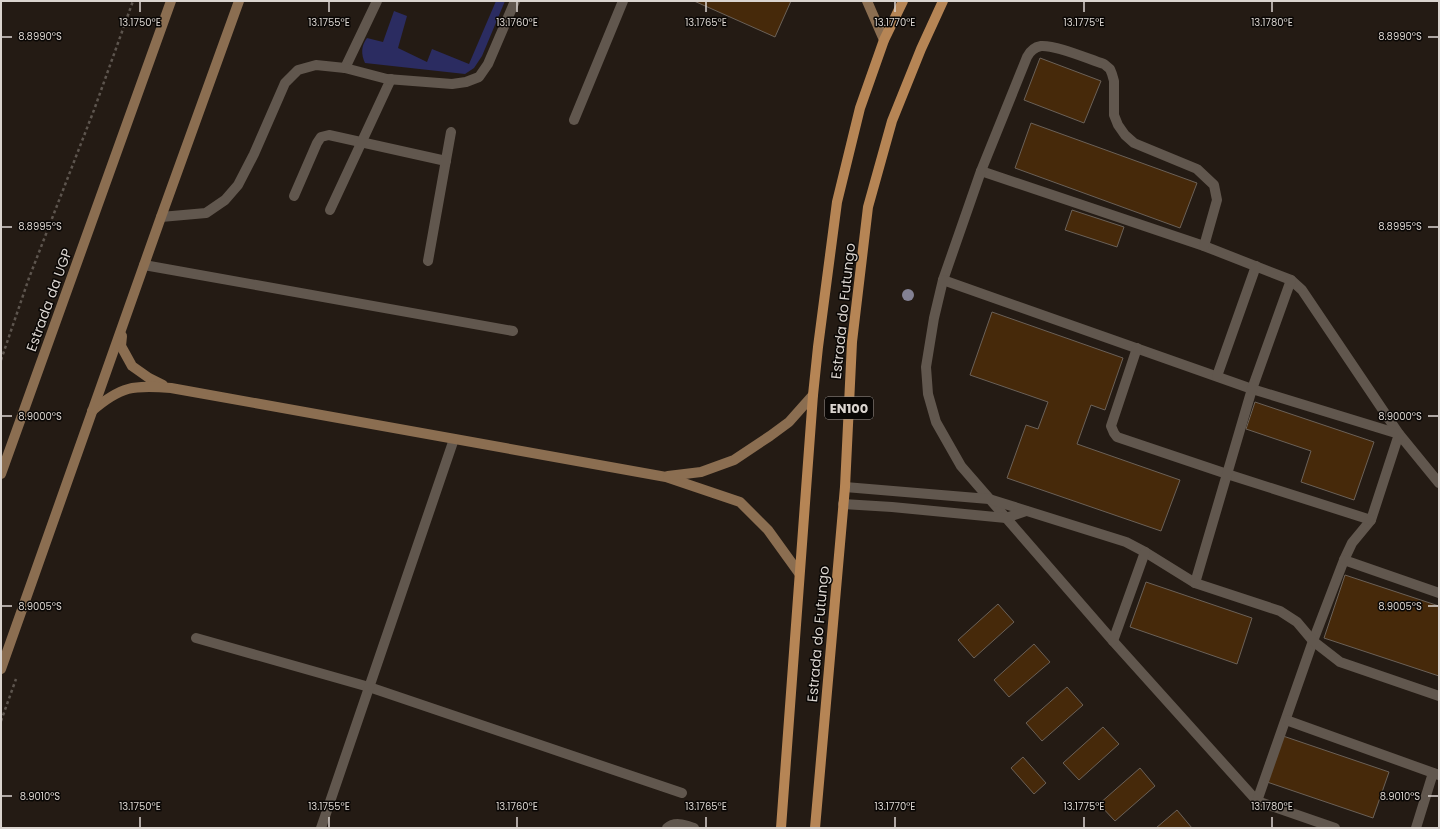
<svg xmlns="http://www.w3.org/2000/svg" width="1440" height="829" font-family="Poppins,sans-serif">
<style>
.grass{fill:#2b2c61}
.building{fill:#46290a;stroke:#6b6158}
.lines{fill:none;stroke-linecap:round;stroke-linejoin:round}
.path{stroke:#5d554e;stroke-width:2.5;stroke-dasharray:3 3;stroke-linecap:butt}
.lane{stroke:#61574e;stroke-width:10}
.street{stroke:#61574e;stroke-width:10}
.secondary{stroke:#8b6e51;stroke-width:10}
.primary{stroke:#b68555;stroke-width:10}
.tree{fill:#838193}
.ticks{fill:none;stroke:#dad4cf;stroke-width:1.5}
.labels{text-anchor:middle;dominant-baseline:central;stroke-width:3;stroke-linejoin:round;paint-order:stroke}
.shield{fill:#0a0705;stroke:#9c9692;stroke-width:1}
.shield-label{font-size:13px;font-weight:bold;fill:#dad4cf}
.street-label{font-size:14px;fill:#dad4cf;stroke:#0a0705}
.ticks-label{font-size:10px;text-anchor:middle;fill:#dad4cf;stroke:#0a0705;stroke-width:3;stroke-linejoin:round;paint-order:stroke}
</style>
<rect width="100%" height="100%" fill="#241b14"/>
<path class="grass" d="M496,1H505L482,56L474,68L465,74L365,63C361,54 361,46 367,38L383,42L394,11L407,16L398,48L427,62L432,49L469,64Z"/>
<g class="building">
<polygon points="694,1 791,1 775,37"/>
<polygon points="1040,58 1101,81 1084,123 1024,100"/>
<polygon points="1031,123 1197,183 1180,228 1015,168"/>
<polygon points="1072,210 1124,227 1117,247 1065,230"/>
<polygon points="992,312 1123,358 1105,410 1091,405 1077,444 1180,480 1161,531 1007,478 1026,425 1038,429 1048,402 970,375"/>
<polygon points="1255,402 1374,442 1354,500 1301,482 1311,451 1246,429"/>
<polygon points="1345,575 1439,606 1439,676 1324,638"/>
<polygon points="1146,582 1252,618 1237,664 1130,627"/>
<polygon points="998,604 1014,622 974,658 958,640"/>
<polygon points="1034,644 1050,662 1009,697 994,680"/>
<polygon points="1067,687 1083,705 1042,741 1026,723"/>
<polygon points="1103,727 1119,744 1079,780 1063,763"/>
<polygon points="1283,736 1389,772 1373,818 1267,782"/>
<polygon points="1023,757 1046,783 1034,794 1011,768"/>
<polygon points="1140,768 1155,786 1115,821 1099,804"/>
<polygon points="1177,810 1192,828 1156,828"/>
</g>
<g class="lines">
<g class="path">
<polyline points="1,360 29,278 94,110 133,1"/>
<polyline points="1,721 16,679"/>
</g>
<g class="lane">
<polyline points="345,68 377,1"/>
<polyline points="574,120 623,1"/>
<polyline points="981,171 1204,246 1291,280 1302,290 1399,434 1439,483"/>
<polyline points="294,196 317,143 321,137 329,135 446,161"/>
<polyline points="330,210 391,79"/>
<polyline points="161,217 206,213 225,200 238,185 254,154 285,83 298,70 316,65 345,68 387,79 452,84 466,82 479,77 488,64 515,1"/>
<path d="M1204,246L1217,200L1214,185L1197,169L1134,143L1125,135L1118,125L1114,115V81L1112,74L1110,69L1104,64C1088,59 1057,45 1041,46C1035,47 1030,51 1027,57L981,171L943,280L934,318L926,367L928,394L936,422L961,466L1113,641L1257,801L1335,828"/>
<polyline points="428,261 451,132"/>
<polyline points="144,265 513,331"/>
<polyline points="943,280 1252,389 1399,434 1371,520 1352,543 1344,560 1313,641 1257,801"/>
<polyline points="1137,348 1111,426 1114,433 1117,437 1227,474 1371,520"/>
<polyline points="1217,376 1256,266"/>
<polyline points="845,487 989,499 1126,542 1145,552 1195,583 1280,611 1297,622 1313,641 1340,662 1439,696"/>
<polyline points="843,504 892,507 1006,518 1026,511"/>
<polyline points="1344,560 1439,593"/>
<polyline points="1195,583 1252,389 1291,280"/>
<polyline points="196,638 369,687 682,793"/>
<polyline points="1113,641 1145,552"/>
<polyline points="1286,720 1439,775"/>
<polyline points="321,828 454,439"/>
<polyline points="1416,828 1433,773"/>
</g>
<path class="street" d="M667,828C675,821 685,825 694,828"/>
<g class="secondary">
<polyline points="867,1 884,40"/>
<polyline points="122,336 121,346 132,366 149,378 163,385"/>
<path d="M92,411C121,386 133,385 171,388L666,477L740,502L768,530L799,573"/>
<polyline points="1,474 171,1"/>
<polyline points="668,476 701,472 734,460 770,436 789,422 813,395"/>
<polyline points="1,669 161,217 239,1"/>
</g>
<g class="primary">
<polyline points="781,828 813,395 818,347 837,202 860,108 884,40 903,1"/>
<polyline points="815,828 845,487 852,342 868,207 892,121 921,49 943,1"/>
</g>
</g>
<circle class="tree" cx="908" cy="295" r="6"/>
<path class="ticks" d="M140,2V12M329,2V12M517,2V12M706,2V12M895,2V12M1084,2V12M1272,2V12M2,37H12M1428,37H1438M2,227H12M1428,227H1438M2,416H12M1428,416H1438M2,606H12M1428,606H1438M2,796H12M1428,796H1438M140,817V827M329,817V827M517,817V827M706,817V827M895,817V827M1084,817V827M1272,817V827"/>
<g class="labels">
<rect class="shield" x="825" y="397" width="48" height="22" rx="3"/>
<g class="shield-label">
<text x="849" y="408">EN100</text>
</g>
<g class="street-label">
<text transform="translate(49 300) rotate(-70)">Estrada da UGP</text>
<text transform="translate(843 311) rotate(-84)">Estrada do Futungo</text>
<text transform="translate(818 634) rotate(-85)">Estrada do Futungo</text>
</g>
</g>
<g class="ticks-label">
<text x="140" y="26">13.1750°E</text>
<text x="329" y="26">13.1755°E</text>
<text x="517" y="26">13.1760°E</text>
<text x="706" y="26">13.1765°E</text>
<text x="895" y="26">13.1770°E</text>
<text x="1084" y="26">13.1775°E</text>
<text x="1272" y="26">13.1780°E</text>
<text x="40" y="40">8.8990°S</text>
<text x="1400" y="40">8.8990°S</text>
<text x="40" y="230">8.8995°S</text>
<text x="1400" y="230">8.8995°S</text>
<text x="40" y="420">8.9000°S</text>
<text x="1400" y="420">8.9000°S</text>
<text x="40" y="610">8.9005°S</text>
<text x="1400" y="610">8.9005°S</text>
<text x="40" y="800">8.9010°S</text>
<text x="1400" y="800">8.9010°S</text>
<text x="140" y="810">13.1750°E</text>
<text x="329" y="810">13.1755°E</text>
<text x="517" y="810">13.1760°E</text>
<text x="706" y="810">13.1765°E</text>
<text x="895" y="810">13.1770°E</text>
<text x="1084" y="810">13.1775°E</text>
<text x="1272" y="810">13.1780°E</text>
</g>
<rect width="1440" height="829" fill="none" stroke="#dad4cf" stroke-width="4"/>
</svg>
